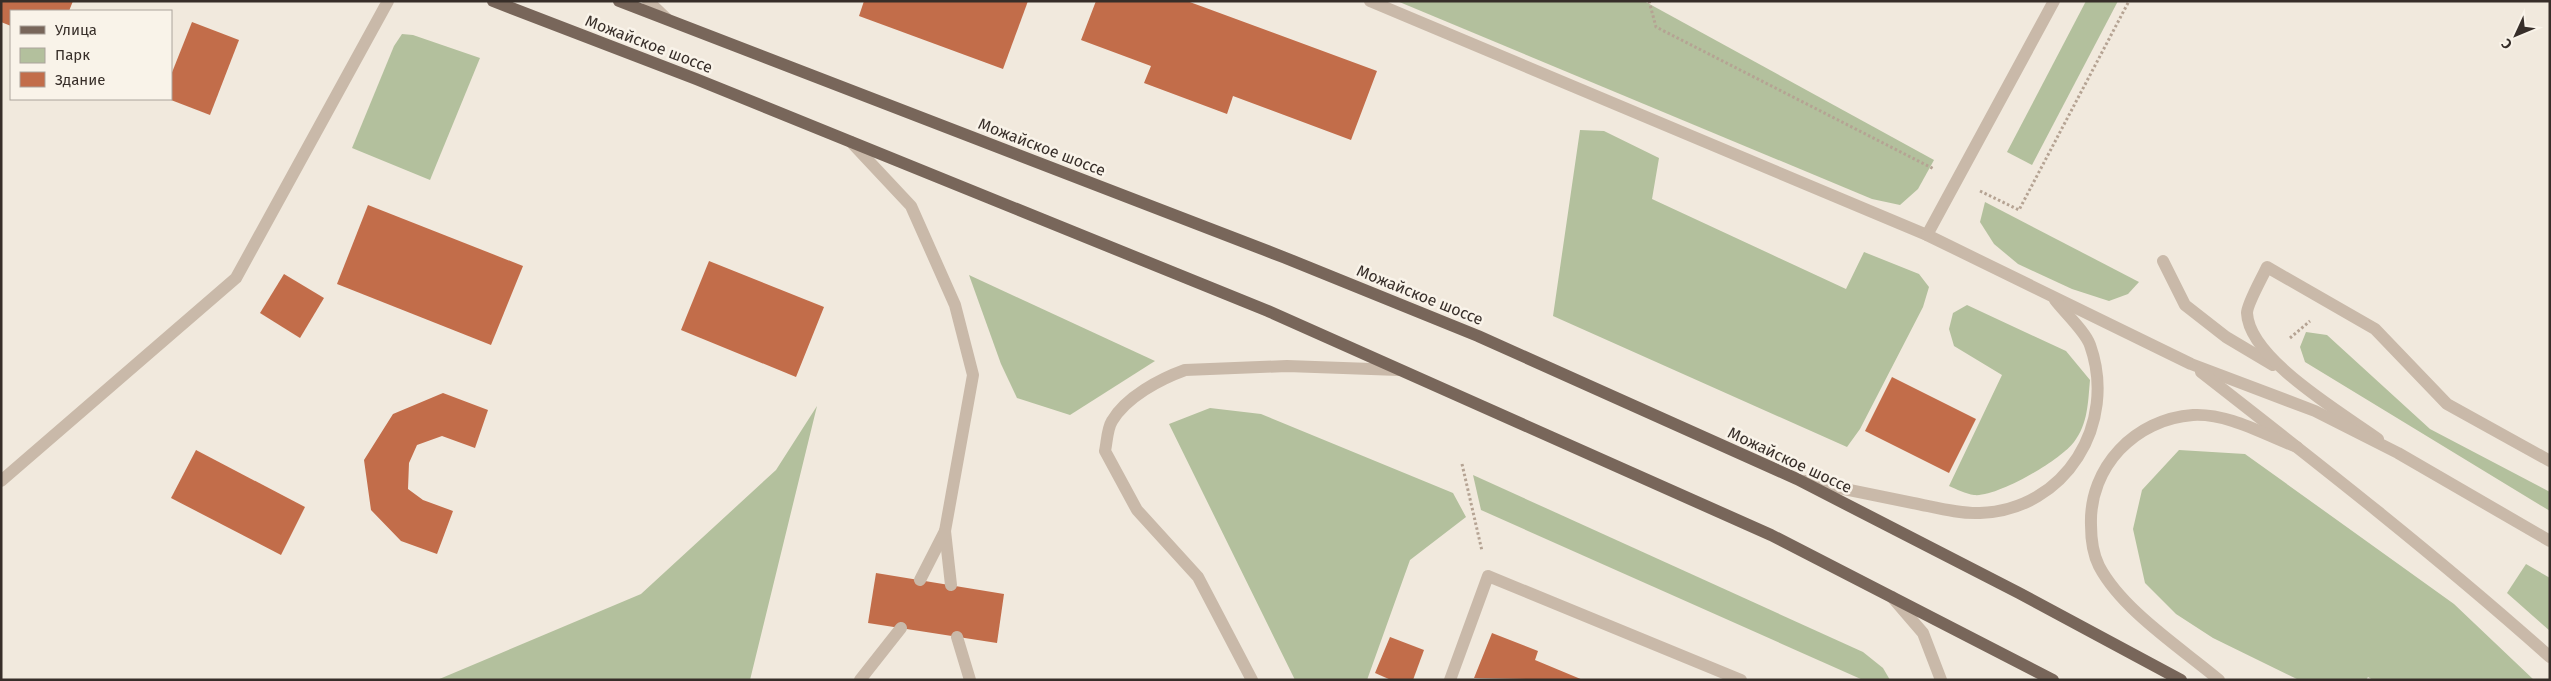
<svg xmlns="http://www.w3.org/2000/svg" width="2551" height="681" font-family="'Fira Sans',sans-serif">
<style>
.green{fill:#b3c09d}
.building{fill:#c26d4a}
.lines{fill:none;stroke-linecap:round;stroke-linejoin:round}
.path{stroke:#b5a393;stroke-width:3;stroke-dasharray:2.5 2.5;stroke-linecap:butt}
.service{stroke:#c9b9a9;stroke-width:12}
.minor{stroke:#c9b9a9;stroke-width:12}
.primary{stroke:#78665a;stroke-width:12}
.labels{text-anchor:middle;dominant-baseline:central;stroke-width:5;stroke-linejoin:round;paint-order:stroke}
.street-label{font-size:16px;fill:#372e29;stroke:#f9f3e9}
</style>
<rect width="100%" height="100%" fill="#f1e9dd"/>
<g class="green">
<polygon points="1397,1 1644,1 1934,160 1918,189 1900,205 1872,199"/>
<polygon points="2086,1 2118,1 2032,165 2007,152"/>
<polygon points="402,34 413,35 480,58 430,180 352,148 394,46"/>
<polygon points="1580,130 1604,131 1659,158 1652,199 1846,289 1864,252 1919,274 1929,287 1923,307 1860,429 1847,447 1553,316"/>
<polygon points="1985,202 2139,282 2128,294 2109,301 2072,289 2018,264 1994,244 1980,222"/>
<polygon points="969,275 1155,361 1070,415 1017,398 1001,364"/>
<path d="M1967,305L2066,351L2090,380C2088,402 2088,424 2074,442C2061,460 1996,498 1974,495C1966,494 1956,489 1949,486L2002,375L1954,346L1949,329L1953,313Z"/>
<polygon points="2306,332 2327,335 2430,429 2550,492 2550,511 2305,362 2300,347"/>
<polygon points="817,406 750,680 437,680 641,594 776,470"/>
<polygon points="1210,408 1261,414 1453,493 1466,517 1410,560 1367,680 1295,680 1169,424"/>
<polygon points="2179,450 2245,454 2454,604 2534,680 2373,680 2368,677 2366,680 2299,680 2213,638 2176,614 2145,583 2133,529 2142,490"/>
<polygon points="1473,475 1863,652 1883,668 1890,680 1863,680 1481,510"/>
<polygon points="2526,564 2550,578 2550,631 2507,593"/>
</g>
<g class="building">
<polygon points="2,1 73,1 69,11 11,11 11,26 1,22"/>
<polygon points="864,1 1028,1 1003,69 859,16"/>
<polygon points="1096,1 1187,1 1377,71 1351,140 1233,96 1227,114 1144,83 1151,66 1081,40"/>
<polygon points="192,22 239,40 210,115 171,100 171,75"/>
<polygon points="368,205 523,266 491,345 337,284"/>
<polygon points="709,261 824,307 796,377 681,330"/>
<polygon points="284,274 324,298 300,338 260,313"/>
<polygon points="1892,377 1976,419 1949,473 1865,431"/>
<polygon points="443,393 488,410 475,448 442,436 417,445 409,463 408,489 423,500 453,511 437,554 401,541 371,510 364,460 393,414"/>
<polygon points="196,450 305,507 281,555 171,498"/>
<polygon points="876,573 1004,594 997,643 868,623"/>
<polygon points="1492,633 1538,651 1535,660 1583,680 1474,678"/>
<polygon points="1390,637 1424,650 1413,680 1391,680 1375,673"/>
</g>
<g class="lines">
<g class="path">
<polyline points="1649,1 1656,27 1934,169"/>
<polyline points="1980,191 2019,210 2129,1"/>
<polyline points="2290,338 2310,321"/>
<polyline points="1462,464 1482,551"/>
</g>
<g class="service">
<polyline points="851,142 911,206 955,305 973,375 945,531 951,585"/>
<polyline points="2163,261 2185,305 2226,337 2273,365"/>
<path d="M2378,439C2342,413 2249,359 2247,313C2247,304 2262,278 2267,267L2375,329L2447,404L2550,461"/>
<polyline points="920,580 945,531"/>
<polyline points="957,637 970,680"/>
<polyline points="860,680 901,628"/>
<path d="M1252,680L1198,577L1137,510L1105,451C1107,442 1107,429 1112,421C1126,397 1160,379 1185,370L1287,366L1399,370"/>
<polyline points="1450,680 1488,576 1741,680"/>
</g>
<g class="minor">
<polyline points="648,1 667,19"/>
<polyline points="1370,1 1927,235 2191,364 2315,411 2398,453 2550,541"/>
<polyline points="1927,235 2054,1"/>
<path d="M2201,372C2319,464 2438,557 2550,657"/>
<polyline points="1,481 236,278 388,1"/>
<path d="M1805,481C1841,488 1877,496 1913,503C1934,507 1958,514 1980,513C2066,510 2118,423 2090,345C2085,331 2064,312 2055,300"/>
<polyline points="1892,597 1923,633 1941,680"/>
<path d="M2219,680C2181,648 2122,610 2099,566C2093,554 2091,539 2091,525C2089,467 2135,419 2193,415C2228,413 2265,435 2297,447"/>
</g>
<g class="primary">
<polyline points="493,1 696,79 1268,311 1771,535 2053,680"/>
<polyline points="619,1 1283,257 1478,336 1797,479 2019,593 2181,680"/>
</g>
</g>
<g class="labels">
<g class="street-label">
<text transform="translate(649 44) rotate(21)">Можайское шоссе</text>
<text transform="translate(1042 147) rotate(21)">Можайское шоссе</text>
<text transform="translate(1420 295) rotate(22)">Можайское шоссе</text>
<text transform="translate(1790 460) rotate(25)">Можайское шоссе</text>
</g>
</g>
<rect width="2551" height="681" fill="none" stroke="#372e29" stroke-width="5"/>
<rect x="10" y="10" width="162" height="90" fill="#f9f3e9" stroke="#aba49c"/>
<rect x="20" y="26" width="25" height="8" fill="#78665a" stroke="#aba49c"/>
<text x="55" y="35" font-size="15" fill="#372e29">Улица</text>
<rect x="20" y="48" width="25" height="15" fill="#b3c09d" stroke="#aba49c"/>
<text x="55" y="60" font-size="15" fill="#372e29">Парк</text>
<rect x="20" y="72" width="25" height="15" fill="#c26d4a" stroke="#aba49c"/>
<text x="55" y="85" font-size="15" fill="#372e29">Здание</text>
<g transform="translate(2516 35) rotate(226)" stroke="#f9f3e9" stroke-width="4" paint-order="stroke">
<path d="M0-4L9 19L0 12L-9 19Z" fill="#372e29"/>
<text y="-8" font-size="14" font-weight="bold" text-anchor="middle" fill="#372e29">С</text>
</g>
</svg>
